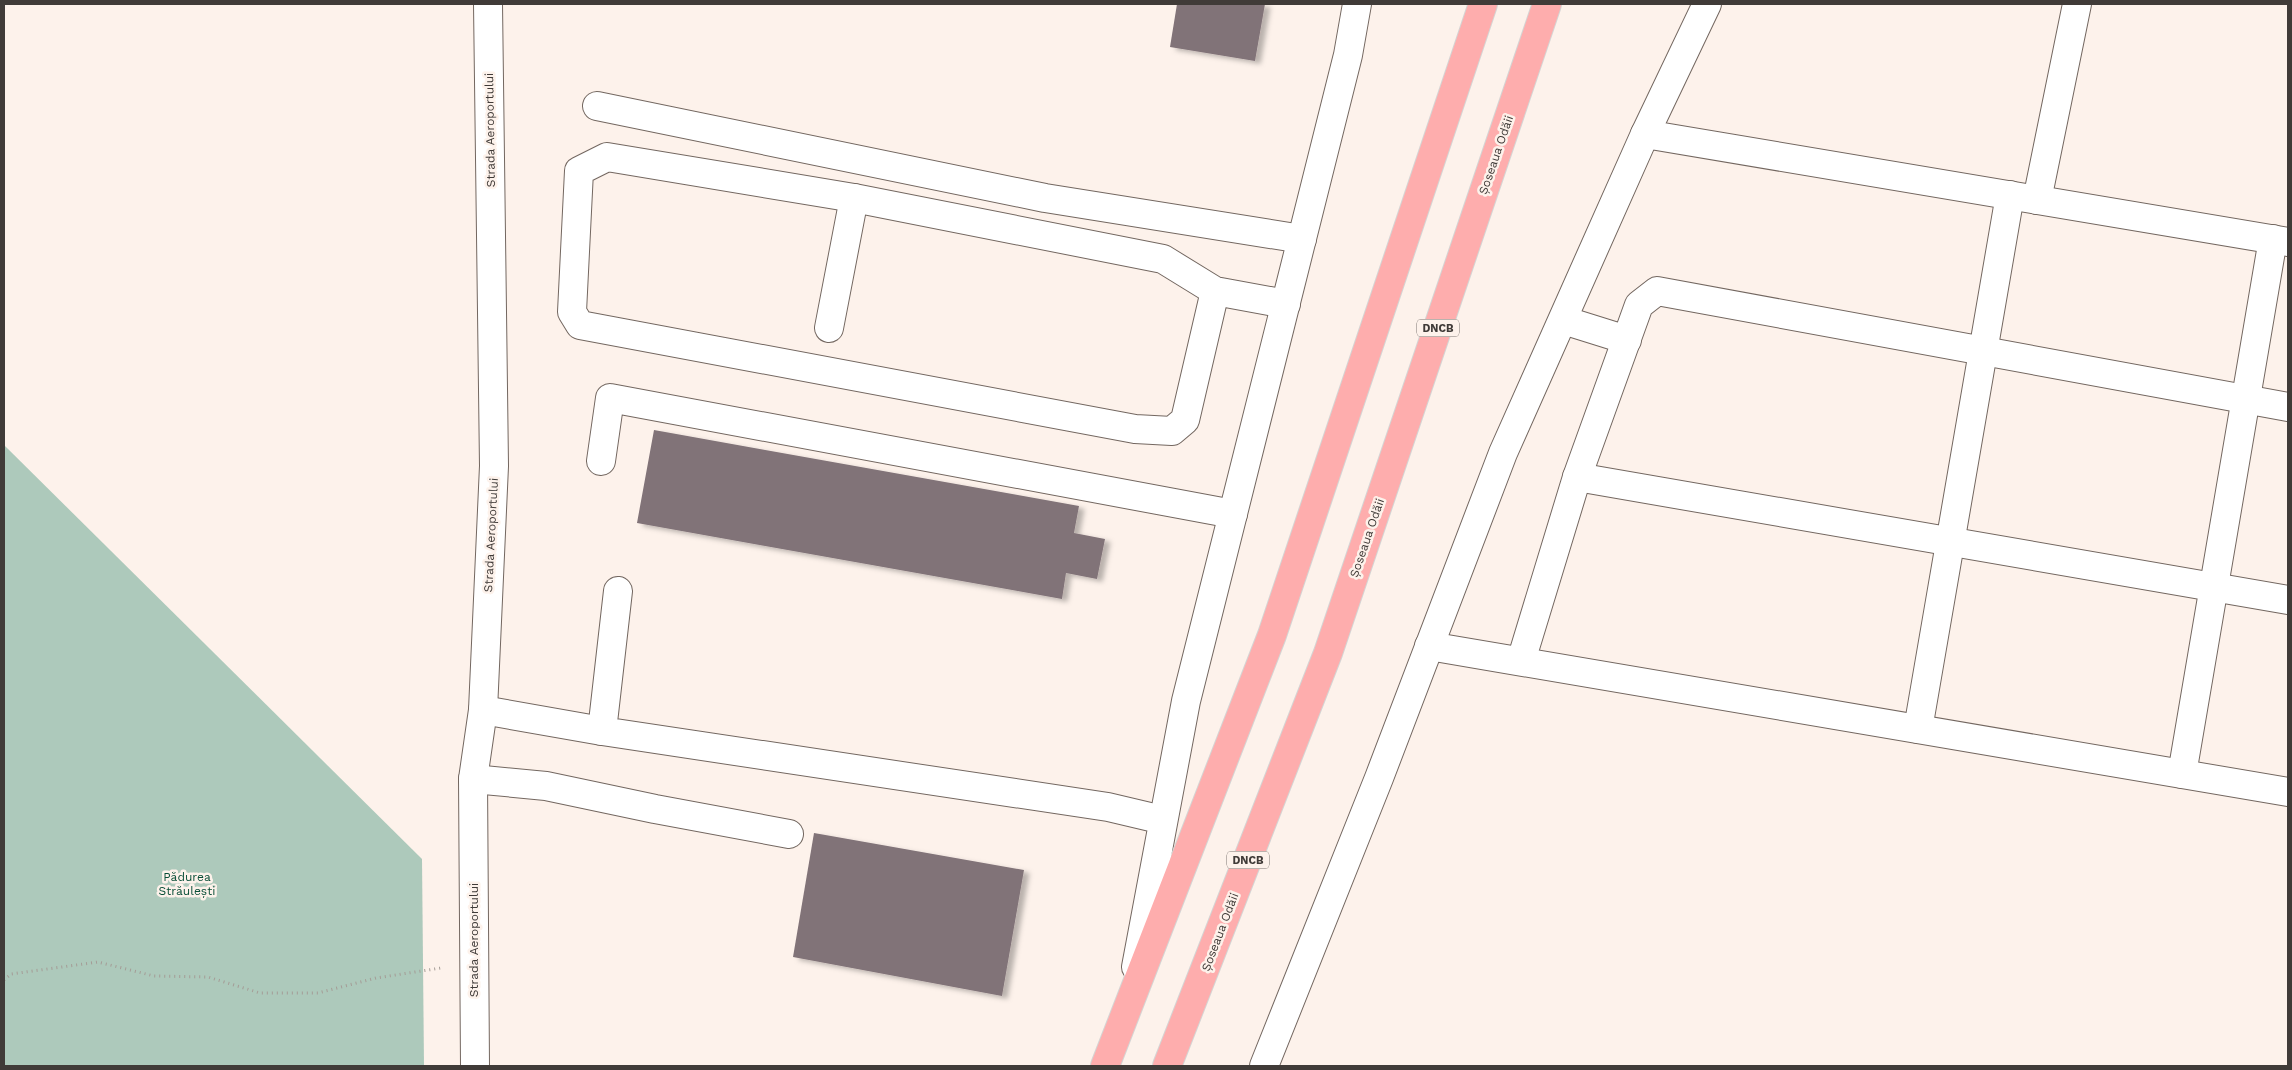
<svg xmlns="http://www.w3.org/2000/svg" width="2292" height="1070" font-family="'Work Sans',sans-serif">
<style>
.green{fill:#adc9bb}
.building{fill:#817378;filter:url(#shadow)}
.lines{fill:none;stroke-linecap:round;stroke-linejoin:round}
.minor-casing{stroke:#736760;stroke-width:30}
.major-casing{stroke:#d5d4d3;stroke-width:30}
.path{stroke:#a49c96;stroke-width:3;stroke-dasharray:1 4;stroke-linecap:butt}
.minor{stroke:#fff;stroke-width:28}
.major{stroke:#feadad;stroke-width:28}
.labels{text-anchor:middle;dominant-baseline:central;stroke-width:5;stroke-linejoin:round;paint-order:stroke}
.shield{fill:#fdf2eb;stroke:#79726e;stroke-width:1}
.shield-label{font-size:11px;font-weight:bold;fill:#403b38}
.street-label{font-size:12px;fill:#403b38;stroke:#fdf2eb}
.park-label{font-size:12px;fill:#084e37;stroke:#fdf2eb}
</style>
<defs>
<filter id="shadow"><feDropShadow dx="5.5" dy="3" stdDeviation="2.5" flood-color="#0004"/></filter>
</defs>
<rect width="100%" height="100%" fill="#fdf2eb"/>
<polygon class="green" points="4,445 422,859 424,1066 4,1066"/>
<g class="building">
<polygon points="1177,4 1265,4 1255,61 1170,47"/>
<polygon points="654,430 1079,506 1074,533 1105,539 1097,579 1066,573 1062,599 637,523"/>
<polygon points="814,833 1024,870 1002,996 793,957"/>
</g>
<g class="lines">
<g class="minor-casing">
<g id="minor">
<polyline points="597,106 1045,198 1302,239"/>
<polyline points="1645,134 2288,242"/>
<polyline points="2037,200 2077,4"/>
<polyline points="1215,291 1185,420 1172,431 1135,429 580,325 572,312 579,171 607,157 854,198 1163,259 1215,291 1286,304"/>
<polyline points="1563,320 1627,340"/>
<polyline points="829,328 854,198"/>
<polyline points="601,461 610,398 1233,514"/>
<polyline points="1577,477 2288,600"/>
<polyline points="618,591 602,731 1108,807 1163,820"/>
<polyline points="1429,646 2288,792"/>
<polyline points="1521,661 1577,477 1639,305 1657,291 2288,407"/>
<polyline points="483,710 602,731"/>
<polyline points="1918,729 2010,195"/>
<polyline points="2182,774 2273,239"/>
<polyline points="473,779 546,786 655,809 789,834"/>
<polyline points="1136,967 1186,701 1348,55 1357,4"/>
<polyline points="475,1066 473,779 483,710 494,466 488,4"/>
<polyline points="1264,1066 1379,778 1503,453 1645,134 1707,4"/>
</g>
</g>
<g class="major-casing">
<g id="major">
<polyline points="1105,1066 1272,635 1483,4"/>
<polyline points="1167,1066 1328,653 1547,4"/>
</g>
</g>
<polyline class="path" points="4,980 11,974 98,962 154,976 208,977 260,993 318,993 376,978 441,968"/>
<use href="#minor" class="minor"/>
<use href="#major" class="major"/>
</g>
<g class="labels">
<g class="shield">
<rect x="1417" y="319.5" width="42" height="17" rx="4"/>
<rect x="1227" y="851.5" width="42" height="17" rx="4"/>
</g>
<g class="shield-label">
<text x="1438" y="328">DNCB</text>
<text x="1248" y="860">DNCB</text>
</g>
<g class="street-label">
<text transform="translate(490 130) rotate(-91)">Strada Aeroportului</text>
<text transform="translate(1496 155) rotate(-71)">Șoseaua Odăii</text>
<text transform="translate(491 535) rotate(-87)">Strada Aeroportului</text>
<text transform="translate(1367 538) rotate(-71)">Șoseaua Odăii</text>
<text transform="translate(1220 932) rotate(-69)">Șoseaua Odăii</text>
<text transform="translate(474 940) rotate(-90)">Strada Aeroportului</text>
</g>
<g class="park-label">
<text x="187" y="877">Pădurea<tspan x="187" dy="14">Străulești</tspan></text>
</g>
</g>
<rect width="2292" height="1070" fill="none" stroke="#403b38" stroke-width="10"/>
</svg>
